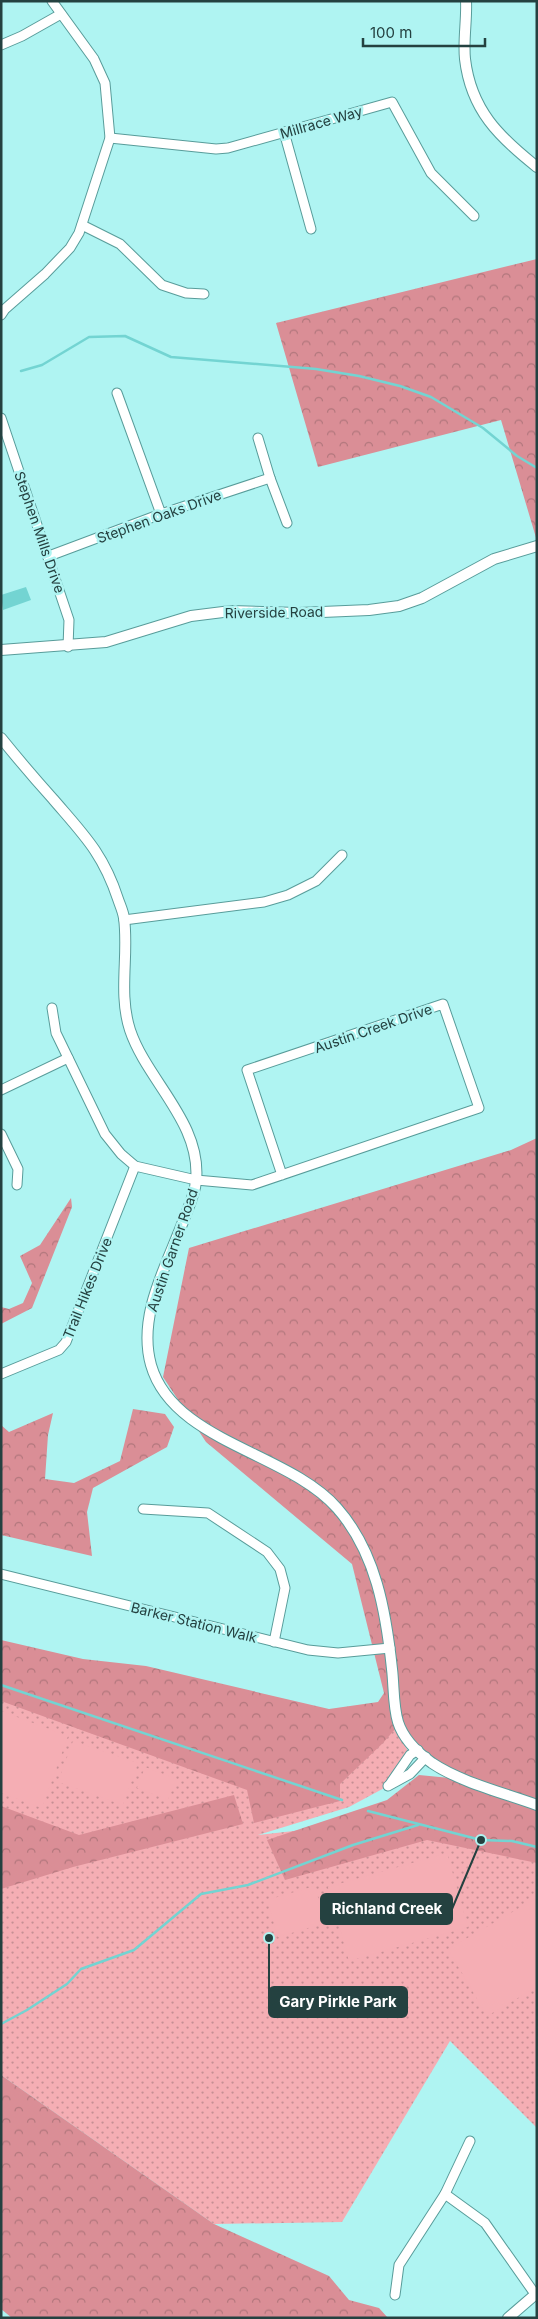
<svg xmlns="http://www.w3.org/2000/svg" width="538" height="2319" font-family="Inter,sans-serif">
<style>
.grass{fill:url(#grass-dots)}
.forest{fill:url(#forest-crowns)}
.garden{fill:#f5aeb4}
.water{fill:#73d4d2}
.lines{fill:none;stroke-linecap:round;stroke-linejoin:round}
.stream{stroke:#73d4d2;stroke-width:2.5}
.minor-casing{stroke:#589c9a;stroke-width:11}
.tertiary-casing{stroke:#589c9a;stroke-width:12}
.minor{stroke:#fff;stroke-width:9}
.tertiary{stroke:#fff;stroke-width:10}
.labels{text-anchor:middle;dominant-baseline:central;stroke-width:5;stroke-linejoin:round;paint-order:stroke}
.street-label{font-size:14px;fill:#244140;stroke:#aff4f2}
.leader{fill:none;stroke:#244140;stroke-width:2}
.callout-dot{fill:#244140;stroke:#aff4f2;stroke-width:2}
.callout{fill:#244140;stroke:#244140;stroke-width:2}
.callout-label{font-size:15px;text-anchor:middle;font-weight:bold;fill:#fff}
</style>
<defs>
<pattern id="grass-dots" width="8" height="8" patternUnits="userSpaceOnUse" patternTransform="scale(1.25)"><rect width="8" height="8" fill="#f5aeb4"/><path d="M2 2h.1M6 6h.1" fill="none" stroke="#c68f94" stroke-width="1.8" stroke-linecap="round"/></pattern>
<pattern id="forest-crowns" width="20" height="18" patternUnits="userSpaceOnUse" patternTransform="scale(1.25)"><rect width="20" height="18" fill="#da8e96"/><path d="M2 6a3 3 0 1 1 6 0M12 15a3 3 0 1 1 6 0" fill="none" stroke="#b1767c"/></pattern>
</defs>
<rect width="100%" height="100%" fill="#aff4f2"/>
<polygon class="grass" points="1,1688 396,1728 410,1755 388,1786 349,1807 258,1835 535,1804 537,1807 537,2128 450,2041 342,2222 214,2224 1,2075"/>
<g class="forest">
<polygon points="537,259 537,541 501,420 318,467 276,323"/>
<polygon points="537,1138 537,1863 427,1840 285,1880 267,1840 387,1800 419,1775 450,1778 396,1728 383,1743 340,1784 340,1801 254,1823 247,1790 1,1701 1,1640 83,1659 146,1666 329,1709 378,1702 384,1693 352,1564 206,1442 163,1377 189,1248 511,1150"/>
<polygon points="71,1198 72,1207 32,1308 1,1324 1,1307 9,1309 23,1303 32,1283 20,1256 40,1245"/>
<polygon points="133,1409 165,1414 174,1427 167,1447 93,1488 87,1512 92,1556 1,1535 1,1425 9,1432 53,1413 48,1435 45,1479 74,1483 120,1461"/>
<polygon points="234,1795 243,1824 73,1867 1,1889 1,1806 79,1835"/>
<polygon points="1,2075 214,2224 329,2276 349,2300 379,2308 388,2318 12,2318 1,2309"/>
</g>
<g class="garden">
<polygon points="1,1711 68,1736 42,1808 1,1793"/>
<polygon points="73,1741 138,1763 123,1805 58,1782"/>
<polygon points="145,1767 176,1779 168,1800 137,1788"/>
<polygon points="447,1853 468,1927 349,1961 328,1887"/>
<polygon points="315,1886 325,1923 278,1937 267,1900"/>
<polygon points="537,1898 537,1987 487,2016 448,1949"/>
</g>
<polygon class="water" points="26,587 31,600 3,610 1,595"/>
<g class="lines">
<g class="stream">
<polyline points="21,371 42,365 89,337 125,336 171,357 316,369 359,376 400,386 431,397 483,428 517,456 537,468"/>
<polyline points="1,1685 342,1800"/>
<polyline points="368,1811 481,1840 512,1841 537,1847"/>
<polyline points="1,2024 27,2010 67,1984 81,1969 134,1950 201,1894 248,1885 353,1845 418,1825"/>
</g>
<g class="minor-casing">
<g id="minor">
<polyline points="1,45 22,36 61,14"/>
<polyline points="284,132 311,229"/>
<polyline points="110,138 216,149 228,148 392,102 431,173 474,216"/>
<polyline points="82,225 120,244 162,285 186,293 204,294"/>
<polyline points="1,315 5,309 45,274 70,248 79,233 110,138 105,83 94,59 52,1"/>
<polyline points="117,393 161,514"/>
<polyline points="1,418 69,620 68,647"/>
<polyline points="258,438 270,478 287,523"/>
<polyline points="49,556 161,514 270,478"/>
<polyline points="124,920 264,902 288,895 316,881 342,855"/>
<polyline points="52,1008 56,1033 105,1134 121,1154 135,1166 196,1180 252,1185 479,1108 443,1004 247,1070 282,1175"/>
<polyline points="1,1090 68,1058"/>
<polyline points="1,1134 18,1169 17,1185"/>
<polyline points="1,1374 59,1350 66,1342 135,1166"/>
<polyline points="143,1509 208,1513 267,1552 280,1569 285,1588 274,1642"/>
<polyline points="1,1574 308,1650 338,1653 390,1648"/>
<polyline points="390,1784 410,1755 418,1750"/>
<polyline points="388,1786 410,1774 426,1757"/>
<polyline points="445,2194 485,2223 535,2294"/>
<polyline points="395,2295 399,2265 445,2194 470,2141"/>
</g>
</g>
<g class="tertiary-casing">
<g id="tertiary">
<path d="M466,1C467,20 463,40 465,59C471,110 499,137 537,167"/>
<polyline points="1,650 106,642 191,616 231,611 299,613 369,610 399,606 422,598 494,559 537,546"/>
<path d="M1,738C18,759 35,779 53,799C83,834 103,853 118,899C120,905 123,911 124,918C129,955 118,993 130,1030C147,1081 202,1123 196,1181C195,1194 189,1206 184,1219C167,1265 137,1315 151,1365C173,1442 288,1452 337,1508C376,1552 386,1612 392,1669C394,1685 393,1706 398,1722C403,1738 418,1753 432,1763C460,1782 504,1793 537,1805"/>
<polyline points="508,2318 537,2293"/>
</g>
</g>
<use href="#minor" class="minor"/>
<use href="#tertiary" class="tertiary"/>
</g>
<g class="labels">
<g class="street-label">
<text transform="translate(321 122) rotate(-16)">Millrace Way</text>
<text transform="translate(159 516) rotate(-20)">Stephen Oaks Drive</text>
<text transform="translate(40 532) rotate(71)">Stephen Mills Drive</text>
<text transform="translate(274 612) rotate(-1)">Riverside Road</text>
<text transform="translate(373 1028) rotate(-19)">Austin Creek Drive</text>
<text transform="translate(172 1250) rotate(-71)">Austin Garner Road</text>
<text transform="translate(87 1288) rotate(-68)">Trail Hikes Drive</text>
<text transform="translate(194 1622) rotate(14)">Barker Station Walk</text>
</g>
</g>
<path class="leader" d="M481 1840L452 1909M269 1938L269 2002"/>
<g class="callout-dot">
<circle cx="481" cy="1840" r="5"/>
<circle cx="269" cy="1938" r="5"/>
</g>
<g class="callout">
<rect x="321" y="1894" width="131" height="30" rx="5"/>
<rect x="269" y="1987" width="138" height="30" rx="5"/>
</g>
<g class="callout-label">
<text x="387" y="1914">Richland Creek</text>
<text x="338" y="2007">Gary Pirkle Park</text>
</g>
<rect width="538" height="2319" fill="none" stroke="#244140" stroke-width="5"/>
<path d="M363 38v8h122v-8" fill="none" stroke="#244140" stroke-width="2.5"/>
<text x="370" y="38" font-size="15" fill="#244140" stroke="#aff4f2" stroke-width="4" paint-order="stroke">100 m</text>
</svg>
